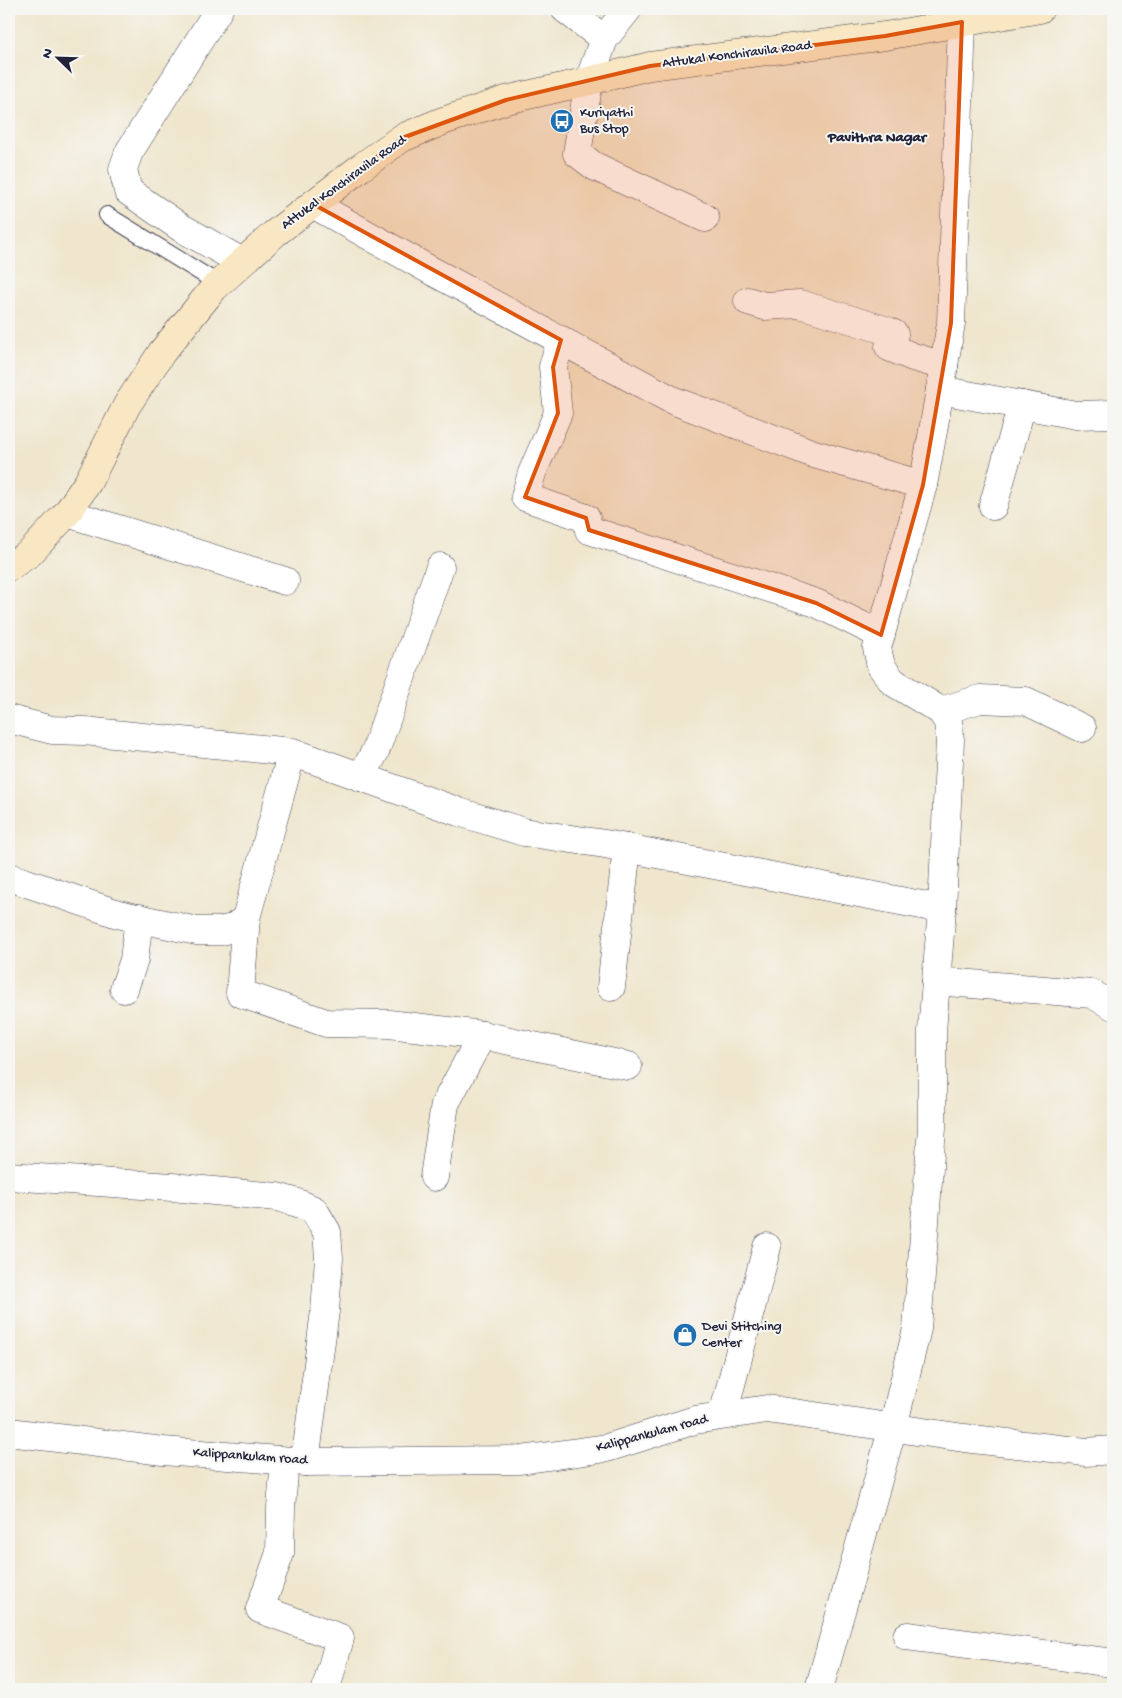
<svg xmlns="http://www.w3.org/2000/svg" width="1122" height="1698" font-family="'Gochi Hand',sans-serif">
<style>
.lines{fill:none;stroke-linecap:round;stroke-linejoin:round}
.service-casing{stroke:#413f51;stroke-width:18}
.minor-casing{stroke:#413f51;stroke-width:29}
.tertiary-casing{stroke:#413f51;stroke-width:29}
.secondary-casing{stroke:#413f51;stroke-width:29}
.service{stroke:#fff;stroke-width:16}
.minor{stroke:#fff;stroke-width:28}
.tertiary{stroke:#fff;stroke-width:28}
.secondary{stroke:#f9e7c3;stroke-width:28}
.marked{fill:#de560e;fill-opacity:0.2;stroke:#de560e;stroke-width:4;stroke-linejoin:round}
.labels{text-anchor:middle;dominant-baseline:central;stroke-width:4;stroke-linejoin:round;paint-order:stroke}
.street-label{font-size:14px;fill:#22223b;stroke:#f6f6f2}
.poi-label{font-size:14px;fill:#22223b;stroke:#f6f6f2;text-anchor:start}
.neighbourhood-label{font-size:15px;font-weight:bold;fill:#22223b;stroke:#f6f6f2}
</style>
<rect width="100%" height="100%" fill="#f6f6f2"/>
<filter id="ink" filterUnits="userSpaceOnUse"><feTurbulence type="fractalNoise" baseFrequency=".02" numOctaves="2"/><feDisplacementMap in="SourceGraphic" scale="10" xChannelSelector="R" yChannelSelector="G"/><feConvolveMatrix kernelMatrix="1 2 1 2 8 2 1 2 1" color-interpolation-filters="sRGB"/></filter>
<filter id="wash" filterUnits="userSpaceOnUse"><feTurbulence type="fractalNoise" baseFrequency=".0096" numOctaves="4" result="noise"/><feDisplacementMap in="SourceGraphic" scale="20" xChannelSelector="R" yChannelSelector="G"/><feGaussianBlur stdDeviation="1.12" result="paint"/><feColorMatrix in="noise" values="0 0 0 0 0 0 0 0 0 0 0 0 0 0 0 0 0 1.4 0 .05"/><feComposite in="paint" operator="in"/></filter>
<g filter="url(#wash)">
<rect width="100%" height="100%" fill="#efe6cd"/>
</g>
<g filter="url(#ink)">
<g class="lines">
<g class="service-casing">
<polyline id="service" points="107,215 219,284"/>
</g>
<g class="minor-casing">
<g id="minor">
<polyline points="219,9 129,152 123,169 128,191 180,227 242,262"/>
<polyline points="565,9 604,39"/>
<polyline points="628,9 604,39 589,81 577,153 594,166 705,218"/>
<polyline points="313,204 430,270 672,400 814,454 923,485"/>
<polyline points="748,301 764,306 800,304 888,331 894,334 889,347 913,357 944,366"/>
<polyline points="561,340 553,367 558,413 532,473 525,497 586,518 589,530 816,603 881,635"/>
<polyline points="940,390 1076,415 1113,414"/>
<polyline points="993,506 1022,405"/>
<polyline points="67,513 285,581"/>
<polyline points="941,711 980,699 1026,701 1082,728"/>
<polyline points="9,719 52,730 84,731 292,752 459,812 524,832 605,844 942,909"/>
<polyline points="361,777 375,752 440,567"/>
<polyline points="9,877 118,914 197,931 220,931 233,928 246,918 292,752"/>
<polyline points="246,918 240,993 326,1023 389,1024 482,1035 628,1066"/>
<polyline points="936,981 1092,994 1113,1006"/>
<polyline points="611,987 627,848"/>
<polyline points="124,989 134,960 139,918"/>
<polyline points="9,1176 172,1187 277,1197 298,1203 314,1210 327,1232 329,1258 325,1311 305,1462"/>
<polyline points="434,1177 445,1104 482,1035"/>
<polyline points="723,1415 767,1247"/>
<polyline points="285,1461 281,1508 280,1553 260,1609 340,1638 326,1689"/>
<polyline points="907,1636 1113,1663"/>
<polyline points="819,1689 893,1427 917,1329 932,1128 932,1031 942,909 950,740 948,722 941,711 893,682 881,666 877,648 923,485 933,431 951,323 962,22"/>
</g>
</g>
<g class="tertiary-casing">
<polyline id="tertiary" points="9,1432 163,1451 305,1462 520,1460 607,1448 695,1420 767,1409 964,1438 1086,1452 1113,1450"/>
</g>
<g class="secondary-casing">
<polyline id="secondary" points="9,567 30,553 67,513 88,482 127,405 162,352 214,288 274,234 360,168 402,138 443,121 506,100 589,81 650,66 885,36 1040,9"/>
</g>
<use href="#service" class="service"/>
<use href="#minor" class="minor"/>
<use href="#tertiary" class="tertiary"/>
<use href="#secondary" class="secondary"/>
</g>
</g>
<path class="marked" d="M962,22L951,323L923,485L881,635L816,603L589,530L586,518L525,497L558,413L553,367L561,340L313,204L402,138L506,100L650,66L885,36Z"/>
<defs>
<g id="bus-disc" transform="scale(1.25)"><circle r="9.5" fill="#1f6fb2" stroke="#f6f6f2"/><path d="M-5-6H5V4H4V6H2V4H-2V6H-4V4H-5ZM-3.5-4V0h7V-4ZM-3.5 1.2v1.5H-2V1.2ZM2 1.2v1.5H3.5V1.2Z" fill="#fff"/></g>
<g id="shop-disc" transform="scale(1.25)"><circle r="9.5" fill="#1f6fb2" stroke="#f6f6f2"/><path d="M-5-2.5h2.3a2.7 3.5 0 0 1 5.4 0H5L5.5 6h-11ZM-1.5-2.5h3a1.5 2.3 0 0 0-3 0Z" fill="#fff"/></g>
</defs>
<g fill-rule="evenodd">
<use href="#bus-disc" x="562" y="121"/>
<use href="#shop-disc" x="685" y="1335"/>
</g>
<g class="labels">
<g class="street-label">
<text transform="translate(737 55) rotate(-7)">Attukal Konchiravila Road</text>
<text transform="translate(344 183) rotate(-36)">Attukal Konchiravila Road</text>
<text transform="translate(652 1434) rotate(-15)">Kalippankulam road</text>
<text transform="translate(250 1457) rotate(4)">Kalippankulam road</text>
</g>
<g class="poi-label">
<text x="580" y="113">Kuriyathi<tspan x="580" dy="16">Bus Stop</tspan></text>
<text x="702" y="1327">Devi Stitching<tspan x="702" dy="16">Center</tspan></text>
</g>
<g class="neighbourhood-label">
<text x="877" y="138">Pavithra Nagar</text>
</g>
</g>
<rect width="1122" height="1698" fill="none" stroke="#f6f6f2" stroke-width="30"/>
<g transform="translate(58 58) rotate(293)" stroke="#f6f6f2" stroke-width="4" paint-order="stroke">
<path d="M0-4L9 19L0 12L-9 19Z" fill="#22223b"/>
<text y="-8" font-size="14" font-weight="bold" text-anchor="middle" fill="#22223b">N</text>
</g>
</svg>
